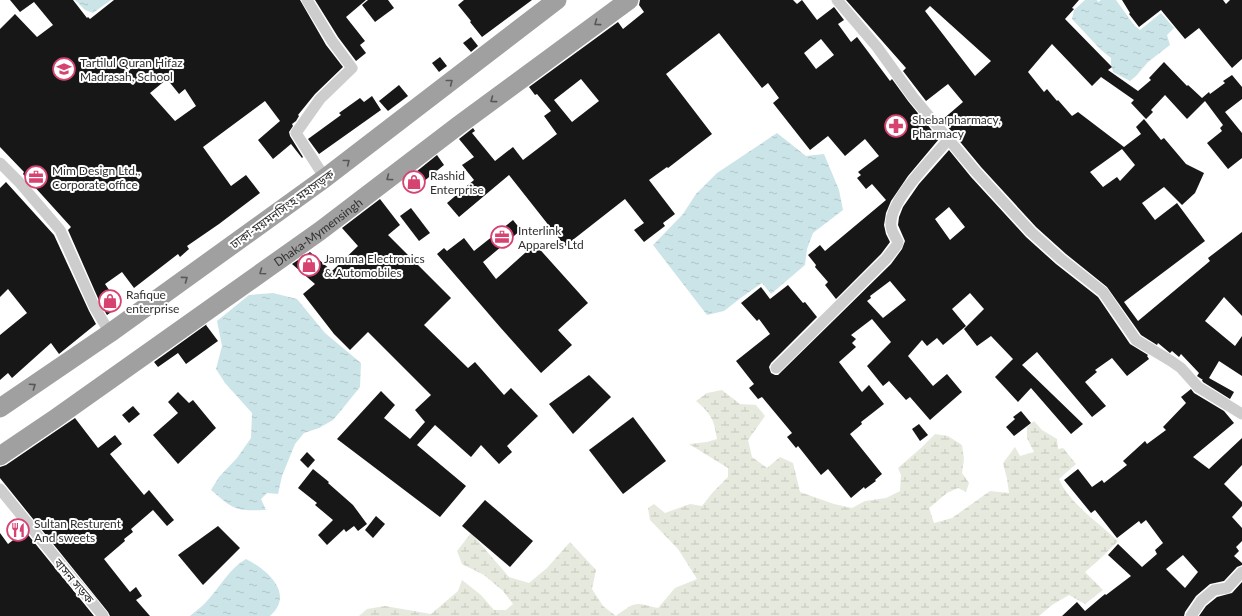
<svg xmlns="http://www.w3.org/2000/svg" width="1242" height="616" font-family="Lato,'Noto Sans Bengali',sans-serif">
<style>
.wetland{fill:url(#wetland-marsh)}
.water{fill:url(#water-ripples)}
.building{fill:#171717;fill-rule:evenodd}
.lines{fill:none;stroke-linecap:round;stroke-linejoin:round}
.minor{stroke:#cdcdcd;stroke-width:11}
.trunk{stroke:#a0a0a0;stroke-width:19}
.oneway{stroke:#575757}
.labels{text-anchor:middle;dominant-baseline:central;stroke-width:4;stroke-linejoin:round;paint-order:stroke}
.poi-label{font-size:12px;fill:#303030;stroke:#fff;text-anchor:start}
.street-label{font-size:12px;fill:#303030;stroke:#fff}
</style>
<defs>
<pattern id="wetland-marsh" width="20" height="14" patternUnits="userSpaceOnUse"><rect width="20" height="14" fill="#e6e9dd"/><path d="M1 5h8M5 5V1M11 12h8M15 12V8" fill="none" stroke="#c6c8be"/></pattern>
<pattern id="water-ripples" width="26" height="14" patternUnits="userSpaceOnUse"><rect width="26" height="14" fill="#cbe4e8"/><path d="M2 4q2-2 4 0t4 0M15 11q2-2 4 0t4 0" fill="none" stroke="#afc4c7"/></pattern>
</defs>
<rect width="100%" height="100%" fill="#fff"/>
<g class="wetland">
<path d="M722,390L740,404L756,405L765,416L748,440L752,457L767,468L780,457L793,463L800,492L834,504L852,508L865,501L886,498L900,491L901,475L898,468L921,448L935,434L948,436L962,445L964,459L962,473L969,483L966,492L958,488L947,493L929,508L934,523L952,518L990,491L1009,493L1007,479L1003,463L1015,447L1020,456L1034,452L1027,438V427L1034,421L1042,430L1057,439L1058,449L1063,448L1076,464L1059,479C1069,503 1099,523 1118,541L1100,559L1085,572L1103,590L1085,604L1069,595L1052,605L1039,616H616C636,601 634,602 658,608L675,588L697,579L678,549L650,520L648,508L654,504L665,513L690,504L702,506L713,492L728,477V468L689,444L707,442L717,439C714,419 711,414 696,401L707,393Z"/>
<polygon points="471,533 509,577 529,583 547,568 570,542 596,570 592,589 603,606 616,616 359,616 367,609 385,606 431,614 458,591 462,580 481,595 494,610 506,610 513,604 503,591 484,575 462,564 457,551"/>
</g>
<g class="water">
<polygon points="75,0 111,0 93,13 85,10"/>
<polygon points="1085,0 1097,0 1098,2 1101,0 1116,0 1134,25 1140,30 1161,13 1174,28 1167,35 1170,45 1148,62 1136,76 1130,81 1113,72 1111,64 1111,58 1101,50 1072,19 1074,10"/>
<polygon points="777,133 806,156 824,154 839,190 843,210 813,233 807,249 805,265 771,294 762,283 742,297 724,311 707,315 653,245 683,214 696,194 717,173"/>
<path d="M273,293L297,299L325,333L361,363L360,387L339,413L333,420L319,428L304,433L295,444L282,476L278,494L267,493L261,499L266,510C235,511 234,510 211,490L219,477L237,458L251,438L252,413L225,383L216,369L222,346L217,321L249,295Z"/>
<path d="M246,559C268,570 295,594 270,616H190C195,611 202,607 207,601C220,587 229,569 246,559Z"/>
</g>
<g class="building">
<path d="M10,0H73L87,18L88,17L90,19L114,0H300L326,45L343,67L315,94L298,115L299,116L296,121L292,124L293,126L289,132L290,136L303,157L302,158L291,144L273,159L258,140L280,121L265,101L203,147L231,186L246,175L260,193L219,224L187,246L189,249L180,257L178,254L134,288L122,272L105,284L120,306L107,315L101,305L68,230L71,227L23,174L24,172L0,147V29L15,14L37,37L53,25L34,2L20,12ZM167,79L179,94L185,89L196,106L175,121L150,93Z"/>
<polygon points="315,0 366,0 346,17 365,41 360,45 366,53 356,61 338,37"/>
<polygon points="368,0 388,0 394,8 375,22 362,5"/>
<polygon points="464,0 532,0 482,37 470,22 471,21 458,5"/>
<path d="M640,0H793L797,4L802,0L817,20L834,7L844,20L838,24L851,42L857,37L890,81L892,79L908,101L939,139L908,176L891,201L886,213L884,225L886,234L890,242L881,254L836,299L825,285L828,282L815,267L816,265L808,255L820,245L825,251L886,200L872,184L866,189L857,178L861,175L858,172L879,156L865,139L845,156L828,136L810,150L773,103L779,98L768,83L762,88L719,33L666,74L712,134L668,168L667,167L649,180L675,214L663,223L665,226L644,242L634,230L644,223L625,199L565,246L509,175L459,217L447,203L474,180L462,165L474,157L459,139L473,128L475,131L472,133L495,161L513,147L523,160L557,134L544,116L551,111L537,94L535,95L529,87L618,22L623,29L644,12L639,5ZM821,39L834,55L816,69L804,53ZM581,79L599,101L572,122L554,100Z"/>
<path d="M846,0H1079L1072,8L1074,9L1065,19L1112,67L1108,70L1138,91L1151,80L1149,78L1164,62L1187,86L1188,85L1202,98L1209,92L1210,94L1225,83L1223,81L1232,75L1242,87V99L1225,112L1242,133V158L1228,169L1207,143L1222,131L1220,128L1223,125L1205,101L1187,119L1165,95L1151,110L1153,112L1146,119L1131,103L1134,100L1101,77L1092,86L1052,44L1028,72L1044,92L1047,89L1057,101L1058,100L1072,116L1078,112L1124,147L1141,134L1136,127L1144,119L1161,140L1164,138L1186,164L1204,173L1195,193L1182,205L1164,187L1142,203L1155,220L1177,203L1205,241L1124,302L1138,321L1210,261L1208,258L1242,232V316L1224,297L1205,321L1235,346L1242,336V376L1219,361L1209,378L1234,392L1230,399L1203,382L1202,380H1203L1197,376L1199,373L1181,354L1179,357L1172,351L1170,353L1158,343L1157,345L1141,335L1107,287L1066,254L1036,227L981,167L942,120L963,102L948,84L926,101L903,71L906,68ZM930,6L991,61L975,76L925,11ZM1122,149L1135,165L1120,181L1117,177L1103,187L1090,172Z"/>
<polygon points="1122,0 1223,0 1226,4 1230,0 1242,0 1242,59 1232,68 1199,28 1185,39 1161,10 1139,27 1129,14 1130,13"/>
<polygon points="471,37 478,46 471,52 463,43"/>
<polygon points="440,57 447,66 439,72 432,63"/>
<polygon points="399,85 408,96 388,111 379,101"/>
<polygon points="372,96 381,110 319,154 308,139 341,115 339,113 360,98 364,102"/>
<path d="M949,150L971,177L1026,237L1056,264L1098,297L1130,344L1148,355L1147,356L1149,359L1127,376L1112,358L1095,370L1097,372L1085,382L1106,406L1092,417L1037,352L1022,365L1083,424L1071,434L1031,388L1018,402L995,377L1013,359L991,336L977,346L964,329L984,309L970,293L952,309L966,326L943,345L937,338L927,346L922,340L908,356L933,386L947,374L962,392L930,420L910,397L906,400L889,381L883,386L867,366L891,342L872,319L851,335L856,339L852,343L856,347L839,362L862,392L869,385L884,404L861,422L862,424L850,434L882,474L875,480L876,481L865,489L864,487L851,498L828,469L821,475L798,446L796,448L787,437L792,433L762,397L758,399L749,388L754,384L736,361L770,334L759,319L757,321L741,303L761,287L770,299L788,285L803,303L805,302L817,317L771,363L769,367L771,373L775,375H778L891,264L902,249L905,241L898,225L899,217L903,207L919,184ZM949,207L965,227L950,240L935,219ZM890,281L906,300L883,318L867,301L871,298L870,296Z"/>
<polygon points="437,155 444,165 413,190 406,180"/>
<polygon points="6,182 54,235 89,311 96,324 59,354 51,343 12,378 8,373 0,380 0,335 27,313 8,289 0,297 0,188"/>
<polygon points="380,199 400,225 388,235 451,298 424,325 468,368 475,362 504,395 511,388 538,416 507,446 512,452 499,464 481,445 471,457 435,425 417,445 466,486 440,517 337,439 381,391 395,405 384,418 410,439 425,422 415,410 431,395 368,332 350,350 334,334 303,294 315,284 292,264 310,252 332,271 358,246 342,228"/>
<polygon points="411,208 430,233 419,241 400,216"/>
<polygon points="513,220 521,230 483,262 496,279 535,244 588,303 558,330 572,345 541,373 500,327 437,254 444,248 447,251 464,238 474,251"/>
<polygon points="206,325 218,341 186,364 178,353 158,367 154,362 207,324"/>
<polygon points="589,375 611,397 573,434 549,404"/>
<path d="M1191,389L1194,393L1224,411L1234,423L1193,457L1209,469L1242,438V465L1224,484L1242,502V506L1232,517L1242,528V541L1236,547L1239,551L1234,556L1242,563V565L1237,567L1224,581L1210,584L1196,596L1185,612L1184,616H1062L1077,602L1085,611L1105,594L1106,595L1131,576L1108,555L1118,544L1142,567L1157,554L1155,550L1163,543L1146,520L1141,524L1139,521L1117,538L1095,510L1091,513L1064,480L1078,469L1092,487L1102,480L1104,483L1127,465L1123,461L1145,441L1147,444L1166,430L1163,427L1186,403L1181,397ZM1183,555L1198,572L1185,588L1166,569Z"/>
<polygon points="178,392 189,403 193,400 216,428 178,464 153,435 178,413 168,402"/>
<polygon points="133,406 140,414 129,423 122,415"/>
<polygon points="1021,411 1031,423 1014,436 1006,427 1015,419 1013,417"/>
<polygon points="633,417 666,461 623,494 589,450"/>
<polygon points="75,418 98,448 115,435 122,444 110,454 144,495 149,490 174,520 167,526 153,510 131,529 133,532 124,539 125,541 104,559 130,592 136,587 142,596 136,600 150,616 110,616 108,612 0,478 0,467 6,465"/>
<polygon points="919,424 928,435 920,441 912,429"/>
<polygon points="307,452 315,460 308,468 300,460"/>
<polygon points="313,469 329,482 328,483 353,505 367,524 358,531 354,526 346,532 344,529 327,545 318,535 333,520 315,505 317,503 298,488"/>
<polygon points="485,500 533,541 510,567 462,526"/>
<polygon points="376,516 385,524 373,538 365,530"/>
<polygon points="218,526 240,548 203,585 178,555"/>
<polygon points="25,531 94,616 0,616 0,533 8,544"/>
<polygon points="1242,582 1242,616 1199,616 1206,606 1217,597 1232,593"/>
</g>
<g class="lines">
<g class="minor">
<polyline points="307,0 332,41 352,68 320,99 296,133 325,178"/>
<polyline points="837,0 877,47 913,97 976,172 1031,232 1061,259 1103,292 1136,340 1171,361 1181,368 1198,387 1242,414"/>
<polyline points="0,163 19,182 60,230 95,308 110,333"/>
<path d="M776,368L886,259L897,245L898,242C895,236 891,231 891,225C889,201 933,158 949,139"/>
<polyline points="0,489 103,616"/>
<polyline points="1191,616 1201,601 1214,590 1227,588 1242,572"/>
</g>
<g class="trunk">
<polyline points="0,408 110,333 325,178 557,0"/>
<path id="s1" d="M0,456L56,418L320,231L459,125L629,0"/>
</g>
</g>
<defs><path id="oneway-chevron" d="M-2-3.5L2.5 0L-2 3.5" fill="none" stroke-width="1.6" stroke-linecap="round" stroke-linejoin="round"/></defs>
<g class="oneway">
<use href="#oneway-chevron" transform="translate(597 23) rotate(144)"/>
<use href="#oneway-chevron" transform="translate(450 82) rotate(-38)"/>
<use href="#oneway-chevron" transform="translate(493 100) rotate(143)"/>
<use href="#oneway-chevron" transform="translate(347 162) rotate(-38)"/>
<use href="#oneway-chevron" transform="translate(389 178) rotate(143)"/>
<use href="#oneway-chevron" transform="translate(262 272) rotate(145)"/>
<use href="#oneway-chevron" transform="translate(185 279) rotate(-36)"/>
<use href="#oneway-chevron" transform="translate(33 386) rotate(-34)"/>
</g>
<defs>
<g id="school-ring" transform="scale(1.15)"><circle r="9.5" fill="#fff" stroke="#d64371" stroke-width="1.5"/><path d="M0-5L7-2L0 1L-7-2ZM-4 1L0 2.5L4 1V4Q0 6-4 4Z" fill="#d64371"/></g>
<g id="pharmacy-ring" transform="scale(1.15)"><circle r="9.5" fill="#fff" stroke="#d64371" stroke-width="1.5"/><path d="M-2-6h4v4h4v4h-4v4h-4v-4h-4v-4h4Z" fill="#d64371"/></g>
<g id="office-ring" transform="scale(1.15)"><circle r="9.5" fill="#fff" stroke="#d64371" stroke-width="1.5"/><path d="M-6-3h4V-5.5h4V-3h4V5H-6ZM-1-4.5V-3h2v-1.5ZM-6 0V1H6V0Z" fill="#d64371"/></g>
<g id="shop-ring" transform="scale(1.15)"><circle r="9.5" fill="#fff" stroke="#d64371" stroke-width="1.5"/><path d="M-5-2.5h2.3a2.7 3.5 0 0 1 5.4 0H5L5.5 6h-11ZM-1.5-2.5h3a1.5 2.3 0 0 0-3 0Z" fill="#d64371"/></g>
<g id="restaurant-ring" transform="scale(1.15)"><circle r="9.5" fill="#fff" stroke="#d64371" stroke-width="1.5"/><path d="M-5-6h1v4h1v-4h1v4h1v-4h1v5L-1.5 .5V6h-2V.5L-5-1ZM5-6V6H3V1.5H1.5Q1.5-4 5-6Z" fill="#d64371"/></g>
</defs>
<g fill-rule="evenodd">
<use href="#school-ring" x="64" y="69"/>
<use href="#pharmacy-ring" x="896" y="126"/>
<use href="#office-ring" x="36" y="177"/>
<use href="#shop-ring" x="414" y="182"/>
<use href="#office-ring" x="502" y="237"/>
<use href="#shop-ring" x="309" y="265"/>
<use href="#shop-ring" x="110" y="301"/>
<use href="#restaurant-ring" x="18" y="530"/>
</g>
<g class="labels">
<g class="poi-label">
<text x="80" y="62">Tartilul Quran Hifaz<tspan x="80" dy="14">Madrasah, School</tspan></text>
<text x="912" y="119">Sheba pharmacy,<tspan x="912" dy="14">Pharmacy</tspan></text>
<text x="52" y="170">Mim Design Ltd.,<tspan x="52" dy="14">Corporate office</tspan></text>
<text x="430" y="175">Rashid<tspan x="430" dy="14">Enterprise</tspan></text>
<text x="518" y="230">Interlink<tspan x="518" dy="14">Apparels Ltd</tspan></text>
<text x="324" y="258">Jamuna Electronics<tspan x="324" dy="14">&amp; Automobiles</tspan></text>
<text x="126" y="294">Rafique<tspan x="126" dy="14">enterprise</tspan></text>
<text x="34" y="523">Sultan Resturent<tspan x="34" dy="14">And sweets</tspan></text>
</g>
<g class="street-label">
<text transform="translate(282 209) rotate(-36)">ঢাকা-ময়মনসিংহ মহাসড়ক</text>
<text stroke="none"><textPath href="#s1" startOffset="389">Dhaka-Mymensingh</textPath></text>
<text transform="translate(74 581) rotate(50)">বাসন সড়ক</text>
</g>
</g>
</svg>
